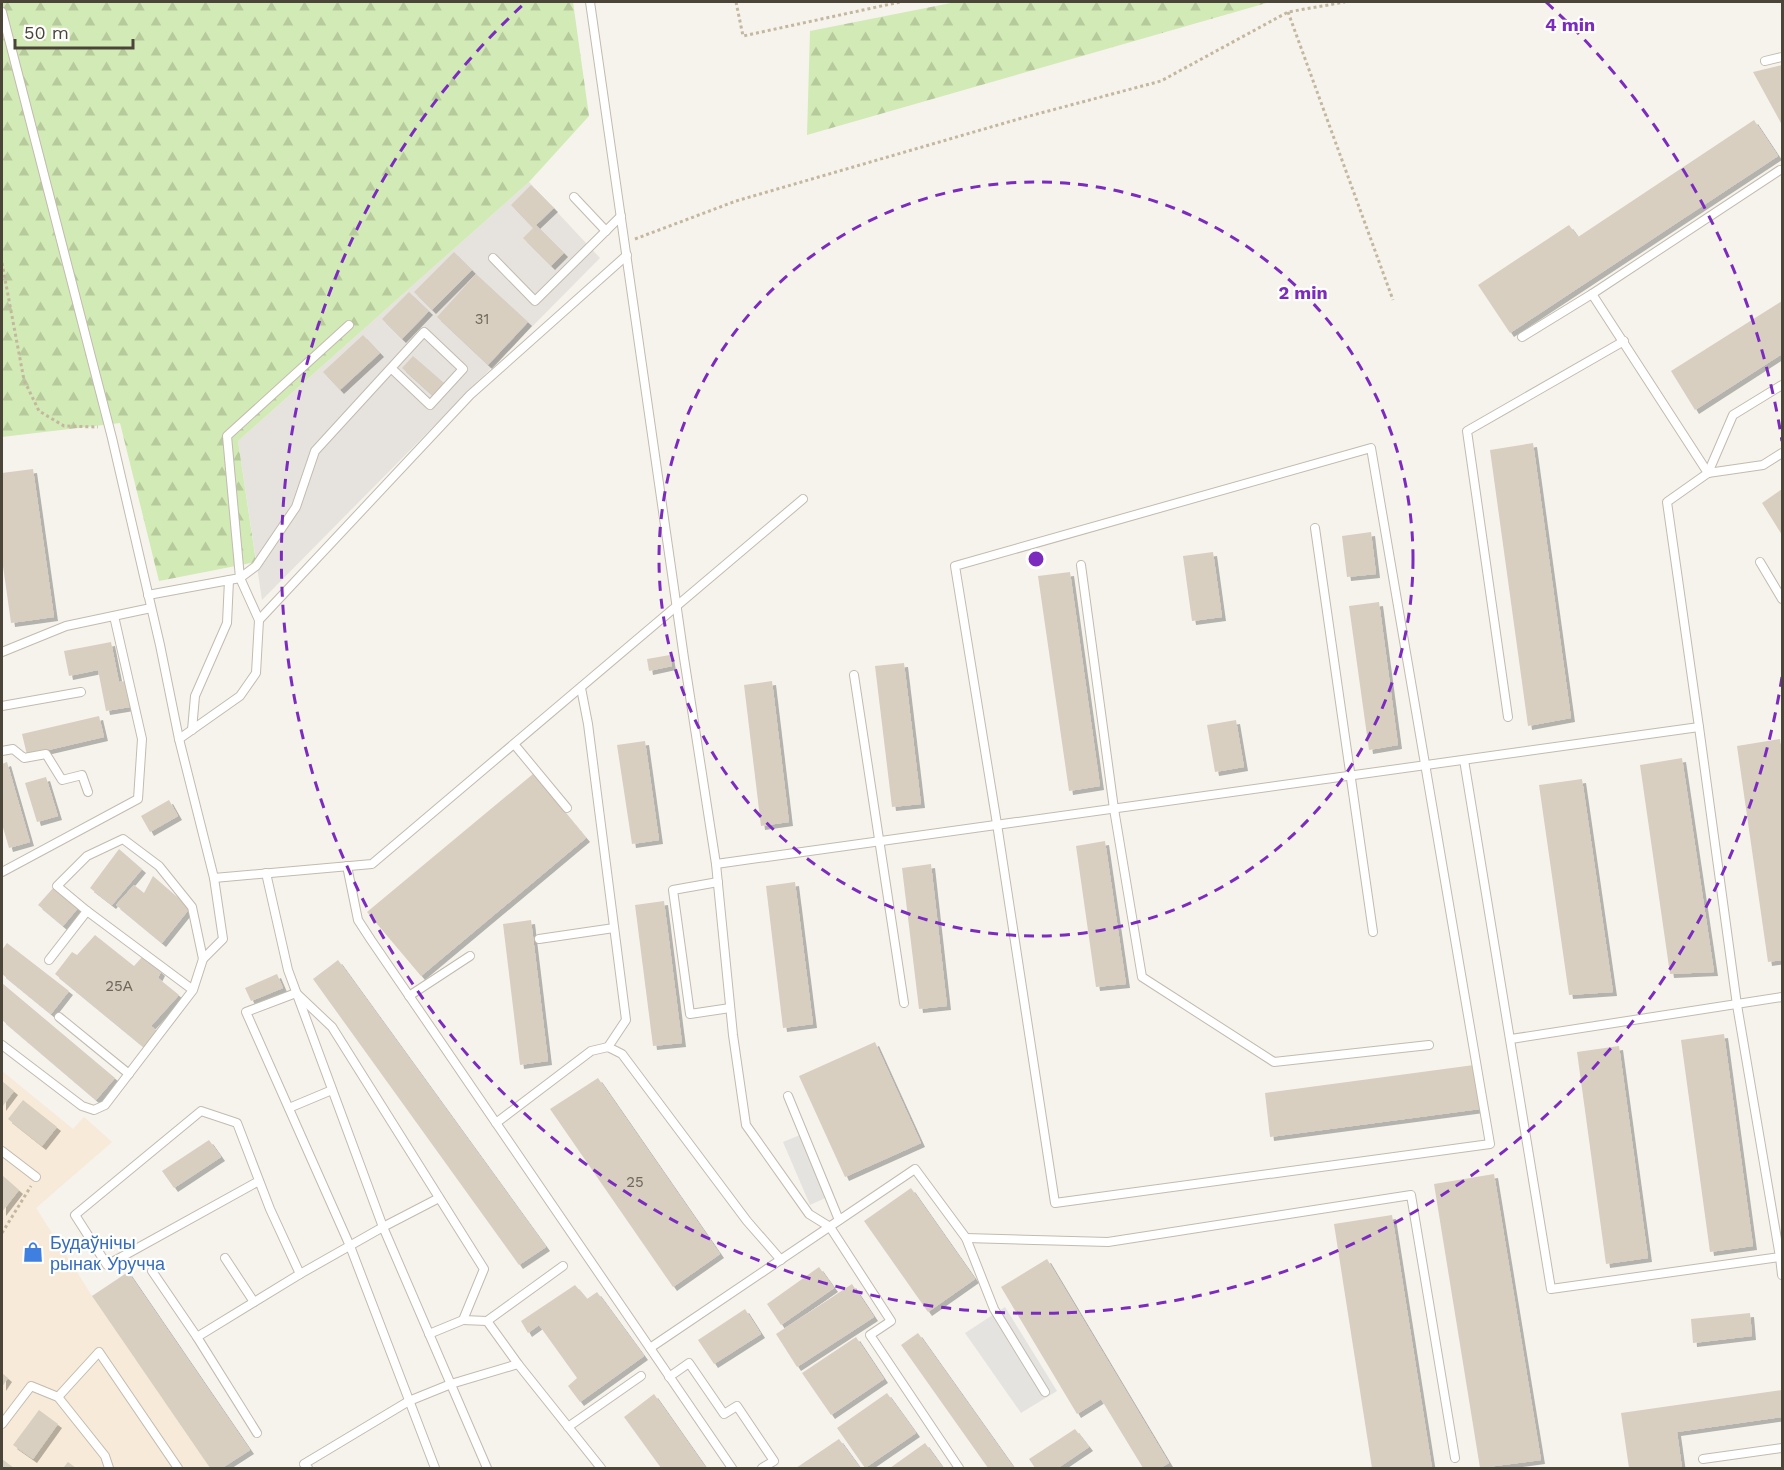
<svg xmlns="http://www.w3.org/2000/svg" width="1784" height="1470" font-family="'Work Sans',sans-serif">
<style>
.commercial{fill:#f7ead8}
.industrial{fill:#e6e2dd}
.forest{fill:url(#forest-firs)}
.parking{fill:#e5e3e0}
.building{fill:#d8cfc1;filter:url(#shadow)}
.lines{fill:none;stroke-linecap:round;stroke-linejoin:round}
.service-casing{stroke:#c2bbae;stroke-width:10}
.path{stroke:#c4b79f;stroke-width:3;stroke-dasharray:3 3;stroke-linecap:butt}
.service{stroke:#fff;stroke-width:8}
.ring{fill:none;stroke:#7b2cbf;stroke-width:3;stroke-dasharray:10 8}
.labels{text-anchor:middle;dominant-baseline:central;stroke-width:4.5;stroke-linejoin:round;paint-order:stroke}
.number-label{font-size:15px;fill:#6e675b}
.shop-label{font-size:18px;fill:#366cbe;stroke:#fff;text-anchor:start}
.centre{fill:#7b2cbf;stroke:#fff;stroke-width:3}
.ring-label{font-size:18px;text-anchor:middle;font-weight:bold;fill:#7b2cbf;stroke:#fff;stroke-width:4.5;stroke-linejoin:round;paint-order:stroke}
</style>
<defs>
<pattern id="forest-firs" width="22" height="20" patternUnits="userSpaceOnUse" patternTransform="scale(1.5)"><rect width="22" height="20" fill="#d2eab5"/><path d="M5 1l3.5 6h-7zM16 11l3.5 6h-7z" fill="#b6ca9c"/></pattern>
<filter id="shadow"><feDropShadow dx="4" dy="4" stdDeviation="0" flood-color="#0004"/></filter>
</defs>
<rect width="100%" height="100%" fill="#f6f3ec"/>
<polygon class="commercial" points="2,1071 73,1129 84,1117 112,1142 36,1208 92,1296 210,1468 2,1468"/>
<polygon class="industrial" points="529,182 600,258 262,600 238,441"/>
<g class="forest">
<polygon points="2,2 573,2 589,116 529,182 238,441 256,562 159,581 120,423 2,437"/>
<polygon points="956,2 1270,2 807,135 810,31"/>
</g>
<g class="parking">
<polygon points="807,1132 834,1194 810,1205 783,1142"/>
<polygon points="1005,1307 1057,1391 1021,1413 965,1333"/>
</g>
<g class="building">
<polygon points="1782,65 1782,125 1753,72"/>
<polygon points="1754,120 1778,156 1510,333 1478,285 1569,225 1578,237"/>
<polygon points="531,185 554,208 536,225 564,253 551,266 523,238 533,228 511,205"/>
<polygon points="454,252 472,270 432,310 414,292"/>
<polygon points="476,274 528,322 488,365 437,317"/>
<polygon points="409,292 429,311 402,339 382,319"/>
<polygon points="1782,301 1782,354 1695,410 1671,371"/>
<polygon points="363,335 380,353 340,390 323,372"/>
<polygon points="413,356 444,383 433,396 402,368"/>
<polygon points="1533,443 1571,718 1528,726 1490,450"/>
<polygon points="33,469 54,617 11,623 2,559 2,473"/>
<polygon points="1782,489 1782,535 1762,503"/>
<polygon points="1371,532 1376,574 1347,577 1342,536"/>
<polygon points="1213,552 1222,617 1192,621 1183,556"/>
<polygon points="1070,572 1100,786 1069,791 1038,576"/>
<polygon points="1379,602 1398,745 1369,750 1349,606"/>
<polygon points="111,642 119,682 125,681 130,707 106,711 98,670 69,676 64,651"/>
<polygon points="670,655 672,666 649,671 647,659"/>
<polygon points="904,663 921,804 892,807 875,666"/>
<polygon points="772,681 789,822 761,826 744,685"/>
<polygon points="99,716 104,737 27,755 22,734"/>
<polygon points="1236,720 1244,767 1215,772 1207,725"/>
<polygon points="1780,739 1782,755 1782,960 1768,962 1737,746"/>
<polygon points="645,741 659,840 632,844 617,745"/>
<polygon points="1682,758 1714,972 1670,974 1640,765"/>
<polygon points="7,762 30,842 9,848 2,824 2,764"/>
<polygon points="533,774 586,838 421,976 367,912"/>
<polygon points="46,777 58,816 37,822 25,783"/>
<polygon points="1582,779 1613,992 1569,995 1539,785"/>
<polygon points="169,800 178,816 150,832 141,816"/>
<polygon points="1105,841 1126,984 1096,987 1076,846"/>
<polygon points="119,849 142,869 112,905 90,888"/>
<polygon points="931,864 947,1006 919,1009 902,868"/>
<polygon points="153,876 190,908 162,943 116,905 134,885 144,893"/>
<polygon points="795,882 813,1024 783,1028 766,886"/>
<polygon points="54,887 78,908 63,926 38,905"/>
<polygon points="664,901 682,1043 653,1046 635,905"/>
<polygon points="531,920 548,1061 520,1065 503,924"/>
<polygon points="95,935 134,966 143,956 161,972 158,978 179,995 151,1026 158,1032 145,1048 55,974 72,952 77,955"/>
<polygon points="7,943 69,991 51,1014 2,974 2,950"/>
<polygon points="338,960 546,1247 519,1265 313,979"/>
<polygon points="277,974 283,988 251,1001 245,988"/>
<polygon points="2,983 115,1078 96,1100 2,1020"/>
<polygon points="1724,1034 1753,1246 1710,1252 1681,1040"/>
<polygon points="875,1042 921,1143 845,1177 799,1076"/>
<polygon points="1619,1046 1648,1258 1606,1264 1577,1052"/>
<polygon points="1474,1065 1480,1109 1270,1137 1265,1093"/>
<polygon points="598,1078 720,1254 673,1287 550,1109"/>
<polygon points="2,1081 14,1091 2,1107"/>
<polygon points="23,1100 57,1127 42,1146 8,1119"/>
<polygon points="209,1140 221,1157 174,1188 162,1171"/>
<polygon points="1494,1174 1541,1460 1480,1468 1434,1184"/>
<polygon points="2,1175 19,1190 2,1212"/>
<polygon points="911,1188 975,1279 928,1312 864,1221"/>
<polygon points="1392,1215 1432,1468 1372,1468 1334,1224"/>
<polygon points="1047,1259 1169,1463 1160,1468 1143,1468 1101,1399 1077,1414 1001,1287"/>
<polygon points="819,1267 834,1288 781,1325 767,1304"/>
<polygon points="128,1272 250,1450 222,1468 210,1468 92,1296"/>
<polygon points="852,1284 874,1317 797,1367 776,1334"/>
<polygon points="575,1285 587,1299 597,1292 644,1356 580,1402 568,1386 577,1378 539,1325 528,1333 521,1321"/>
<polygon points="745,1309 761,1334 714,1364 698,1340"/>
<polygon points="1750,1313 1752,1336 1693,1343 1691,1319"/>
<polygon points="918,1333 1014,1468 988,1468 901,1345"/>
<polygon points="856,1337 884,1379 831,1415 802,1373"/>
<polygon points="2,1373 8,1378 2,1387"/>
<polygon points="1782,1390 1782,1417 1677,1432 1682,1468 1629,1468 1621,1413"/>
<polygon points="887,1393 916,1433 865,1468 837,1428"/>
<polygon points="654,1394 706,1468 661,1468 624,1417"/>
<polygon points="39,1410 58,1424 33,1459 13,1445"/>
<polygon points="1075,1429 1089,1447 1058,1468 1035,1468 1029,1459"/>
<polygon points="839,1439 860,1468 796,1468"/>
<polygon points="925,1443 943,1468 890,1468"/>
<polygon points="2,1459 14,1468 2,1468"/>
<polygon points="68,1462 76,1468 63,1468"/>
</g>
<g class="lines">
<g class="service-casing">
<g id="service">
<polyline points="590,2 684,658 716,864 733,1035 746,1125 809,1214 830,1227 891,1321 870,1335 959,1468"/>
<polyline points="2,12 112,438 160,645 179,739 214,878 223,939 203,959"/>
<polyline points="1765,61 1782,57"/>
<polyline points="574,197 606,231"/>
<polyline points="493,258 535,301 621,216"/>
<polyline points="1592,294 1780,170"/>
<polyline points="1522,337 1592,294 1708,473"/>
<polygon points="1371,448 1490,1144 1055,1203 997,824 955,566"/>
<polyline points="1708,473 1733,415 1782,385"/>
<polyline points="1315,528 1373,932"/>
<polyline points="1760,562 1782,599"/>
<polyline points="1081,565 1114,809 1142,977 1274,1062 1429,1045"/>
<polyline points="148,595 240,578 227,436 349,325"/>
<polyline points="259,620 470,395 627,255"/>
<polyline points="2,652 66,626 151,608"/>
<polyline points="854,675 904,1003"/>
<polyline points="581,688 588,724 626,1020 608,1047"/>
<polyline points="2,706 81,692"/>
<polyline points="1508,717 1467,431 1624,341"/>
<polyline points="192,730 195,696 227,623 229,580"/>
<polyline points="179,739 240,696 256,673 259,620 240,578 256,566 296,507 315,451 424,332 463,369 430,405 391,368"/>
<polyline points="514,744 567,808"/>
<polyline points="2,751 13,749 24,758 46,754 62,780 82,775 88,792"/>
<polyline points="1464,760 1551,1289 1780,1257 1737,1005 1699,727"/>
<polyline points="716,864 1699,727 1667,502 1708,473 1763,465 1782,453"/>
<polyline points="347,866 358,920 371,940 732,1468"/>
<polyline points="2,872 138,799 142,739 114,616"/>
<polyline points="266,873 288,970 383,1227 439,1198"/>
<polyline points="214,878 372,864 803,499"/>
<polyline points="718,882 673,890 690,1014 730,1008"/>
<polyline points="539,939 614,928"/>
<polyline points="49,960 87,911"/>
<polyline points="409,996 470,956"/>
<polyline points="59,1017 129,1074"/>
<polyline points="1511,1039 1782,997"/>
<polyline points="2,1045 82,1106 94,1110 105,1105 193,990 203,959 192,907 159,866 123,839 87,856 57,886 87,911 193,990"/>
<polyline points="788,1096 839,1220"/>
<polyline points="289,1108 332,1090"/>
<polyline points="496,1123 591,1051 608,1047 622,1054 747,1221 781,1260"/>
<polyline points="2,1151 36,1177"/>
<polyline points="259,1181 107,1265 75,1215 201,1111 237,1123 270,1209 300,1274"/>
<polyline points="966,1238 1108,1242 1411,1195 1455,1458"/>
<polyline points="1782,1257 1780,1257 1782,1275"/>
<polyline points="225,1258 254,1302"/>
<polyline points="152,1271 197,1337"/>
<polyline points="463,1320 487,1321"/>
<polyline points="429,1334 463,1320 484,1269 332,1027 296,993 246,1012 350,1246 435,1468"/>
<polyline points="650,1348 915,1169 966,1238 994,1309 1045,1392"/>
<polyline points="518,1364 487,1321 563,1266"/>
<polyline points="669,1377 689,1363 724,1414 737,1406 774,1461 762,1468"/>
<polyline points="58,1397 99,1352 178,1468"/>
<polyline points="2,1424 31,1386 58,1397 105,1456 109,1468"/>
<polyline points="568,1427 641,1376"/>
<polyline points="257,1433 197,1337 300,1274 383,1227 487,1468"/>
<polyline points="1703,1459 1782,1448"/>
<polyline points="308,1468 304,1464 409,1401 451,1384 518,1364 601,1468"/>
</g>
</g>
<g class="path">
<polyline points="736,2 743,36 900,2"/>
<polyline points="1288,12 1393,300"/>
<polyline points="635,239 736,201 1022,118 1161,81 1288,12 1345,2"/>
<polyline points="2,263 24,380 39,411 64,426 98,427"/>
<polyline points="2,1233 31,1186"/>
</g>
<use href="#service" class="service"/>
</g>
<g class="ring">
<circle cx="1036" cy="559" r="377"/>
<path d="M1782 677A755 755 0 1 1 526 2M1546 2A755 755 0 0 1 1782 441"/>
</g>
<defs>
<g id="shop-bare" transform="scale(1.62)"><path d="M-5-2.5h2.3a2.7 3.5 0 0 1 5.4 0H5L5.5 6h-11ZM-1.5-2.5h3a1.5 2.3 0 0 0-3 0Z" fill="#3f7fe0" stroke="#fff" stroke-width="2.5" paint-order="stroke"/></g>
</defs>
<g fill-rule="evenodd">
<use href="#shop-bare" x="33" y="1252"/>
</g>
<g class="labels">
<g class="number-label">
<text x="482" y="319">31</text>
<text x="119" y="986">25А</text>
<text x="635" y="1182">25</text>
</g>
<g class="shop-label">
<text x="50" y="1242">Будаўнічы<tspan x="50" dy="21">рынак Уручча</tspan></text>
</g>
</g>
<circle cx="1036" cy="559" r="9" class="centre"/>
<g class="ring-label">
<text x="1570" y="31">4 min</text>
<text x="1303" y="299">2 min</text>
</g>
<rect width="1784" height="1470" fill="none" stroke="#4b4439" stroke-width="6"/>
<path d="M15 39v9h118v-9" fill="none" stroke="#4b4439" stroke-width="3"/>
<text x="24" y="39" font-size="18" fill="#4b4439" stroke="#ffffff" stroke-width="4.5" paint-order="stroke">50 m</text>
</svg>
